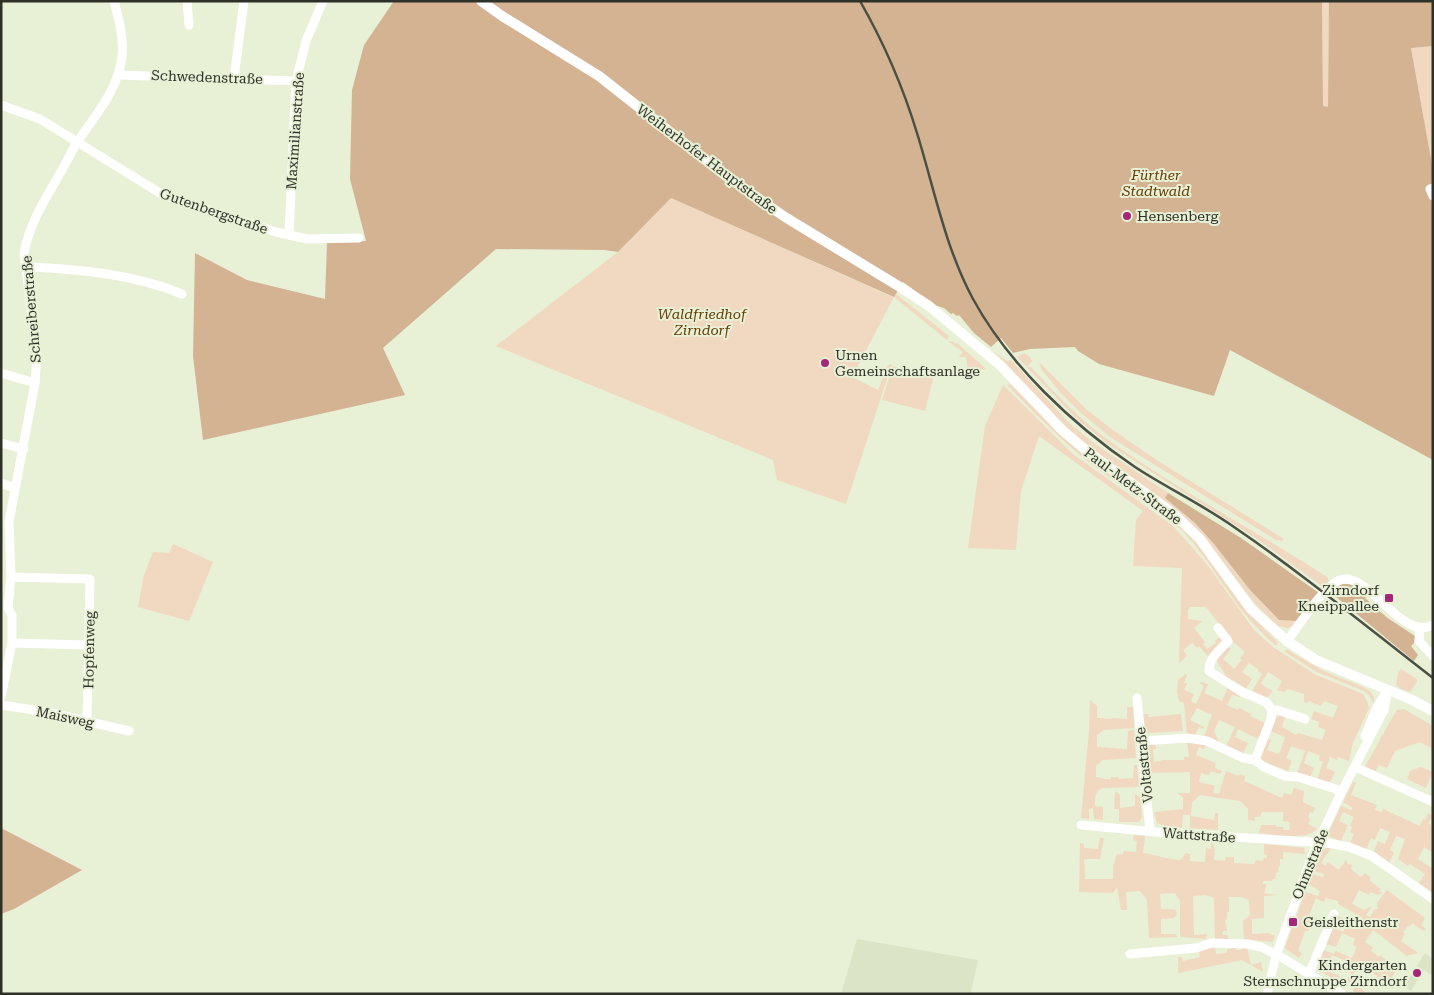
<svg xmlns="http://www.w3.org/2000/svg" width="1434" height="995" font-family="'Roboto Serif',serif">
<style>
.built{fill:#dbe5c5}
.green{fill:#f1d8c0}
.forest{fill:#d4b393}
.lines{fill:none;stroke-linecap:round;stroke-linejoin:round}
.minor{stroke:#fff;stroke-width:9}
.tertiary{stroke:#fff;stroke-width:10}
.rail{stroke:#4c5044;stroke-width:2.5}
.poi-dot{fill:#a3277a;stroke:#e8f0d6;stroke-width:2}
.labels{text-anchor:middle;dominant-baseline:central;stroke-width:4;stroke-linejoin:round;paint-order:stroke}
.street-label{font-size:14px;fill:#2e3127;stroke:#e8f0d6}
.park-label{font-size:14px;font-style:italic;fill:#633900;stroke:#e8f0d6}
.poi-label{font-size:14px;fill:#2e3127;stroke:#e8f0d6;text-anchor:start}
</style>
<rect width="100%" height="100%" fill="#e8f0d6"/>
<g class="built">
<polygon points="857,939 978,960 971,992 973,994 841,994"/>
<polygon points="1425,953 1433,959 1433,976 1424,970 1411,991 1404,987"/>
</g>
<g class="green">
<polygon points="1322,1 1329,1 1328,107 1323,107"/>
<polygon points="1433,46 1433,170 1411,48"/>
<polygon points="671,198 893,297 896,294 949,336 947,340 894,297 852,377 878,390 888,365 892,364 846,504 777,480 773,460 496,346 618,252"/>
<polygon points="952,341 956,344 957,343 986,369 968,371 966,357 959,357 963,352 949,342"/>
<polygon points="994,352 1007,361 1011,360 1069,423 1095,444 1168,493 1165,498 1195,523 1214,544 1250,590 1279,620 1296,621 1292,626 1287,628 1278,626 1257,606 1199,532 1164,500 1092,449 1066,427"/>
<path d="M1024,353L1030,357L1032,361L1027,367H1031C1056,394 1081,421 1111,442C1180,491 1256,531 1327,577L1329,581L1323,587L1260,541L1108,444L1078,420L1017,357Z"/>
<polygon points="1039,362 1087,410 1113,430 1158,461 1284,539 1282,541 1276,540 1110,437 1081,413 1060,392 1042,370"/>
<polygon points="893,366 934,375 925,411 882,400"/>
<path d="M1010,384L1064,437L1169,515L1194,539L1244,608L1278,643L1277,645H1275C1259,630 1244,615 1232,597C1214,572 1199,546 1176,525C1147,499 1111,481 1081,456C1055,434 1031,409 1007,385Z"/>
<polygon points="1003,385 1073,454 1173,526 1205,562 1254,630 1273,647 1316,675 1363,694 1367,701 1369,708 1353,743 1349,761 1338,757 1337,760 1330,757 1326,768 1335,772 1329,784 1317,780 1323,762 1319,760 1320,756 1308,751 1304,763 1314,768 1310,778 1297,774 1305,751 1291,746 1286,758 1292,761 1288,771 1262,761 1260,756 1266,739 1271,740 1267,750 1279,754 1285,737 1270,731 1275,718 1284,713 1286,714 1282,727 1296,735 1298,733 1322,740 1326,730 1318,727 1319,722 1311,719 1314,711 1333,718 1338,706 1324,701 1321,706 1309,701 1307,703 1304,702 1304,694 1288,689 1284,692 1277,690 1282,681 1268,672 1261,683 1264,686 1273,691 1267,698 1252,691 1262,674 1258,671 1258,669 1249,663 1242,672 1252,679 1246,688 1227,677 1215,658 1226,646 1231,649 1223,659 1234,669 1242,660 1240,658 1245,652 1232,641 1206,607 1190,607 1188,610 1188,619 1202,621 1194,628 1205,642 1203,644 1207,649 1216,643 1215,641 1221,636 1224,638 1222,643 1208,656 1199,646 1197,648 1192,643 1183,650 1187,656 1179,663 1182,568 1133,566 1136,520 1143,511 1039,436 1021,491 1016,550 968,548 985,426"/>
<polygon points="173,544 213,562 189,621 138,607 144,575 153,552 169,553"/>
<polygon points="1286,649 1323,671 1363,687 1371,692 1374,698 1374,704 1369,695 1364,691 1317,672 1285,652"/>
<polygon points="1401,669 1417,679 1417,682 1410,692 1401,689 1396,685 1398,673"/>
<polygon points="1186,674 1187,675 1184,683 1187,684 1184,690 1194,694 1191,701 1196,704 1204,686 1199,683 1202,682 1208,684 1204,693 1222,701 1228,687 1241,694 1240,697 1232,695 1227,705 1238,710 1239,708 1251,714 1250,716 1265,723 1258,739 1238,729 1235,737 1248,743 1242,755 1226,747 1235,727 1219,720 1214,731 1220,744 1203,739 1212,715 1197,708 1190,720 1204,727 1203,729 1199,727 1194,736 1187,736 1184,703 1179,701 1177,692 1178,680"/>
<path d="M1090,700L1097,706V718H1104V719H1111L1112,718L1127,719V707H1133L1134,728L1104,730L1097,735V747L1127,749L1128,731L1134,730L1136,758L1103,760L1096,766V777L1103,778L1104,779H1111V777H1119V779L1133,778L1134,765H1137L1139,787L1103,788C1094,791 1095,798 1095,806L1103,807V820L1094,819L1093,808L1089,809V819L1081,818L1089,731Z"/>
<polygon points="1404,709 1433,726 1433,749 1420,742 1395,751 1387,768 1379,765 1375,772 1365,767 1392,718 1397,710"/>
<polygon points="1143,714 1148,714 1149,717 1181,714 1183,731 1146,733"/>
<path d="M1187,740L1206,743L1204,749L1199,747L1196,755L1216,763L1215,768L1222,771L1220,774L1211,771L1209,775L1201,773L1199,782L1215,786L1213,793L1219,794L1226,771L1239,776L1240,774L1245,776L1244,781L1282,798L1284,793L1291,795L1294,788L1304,791L1303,802L1315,808L1313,813L1310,812L1308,817L1310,819L1308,824L1317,829C1308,841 1273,834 1259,833L1261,825H1276V827H1283V830H1289L1290,822L1283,821V812H1262L1260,817H1255V821L1248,820V809L1240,801L1200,795L1192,803L1191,816L1214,820L1215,813H1218V830L1190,828V815H1183L1182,828L1167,827L1157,823L1154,812L1183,809V797L1177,793H1190V772L1150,773L1148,744L1155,743L1156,749H1153L1154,762L1161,761V760H1184V757H1189Z"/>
<polygon points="1421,767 1433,772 1426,788 1407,779 1410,771"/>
<polygon points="1353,782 1356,783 1351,795 1377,805 1375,810 1382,812 1383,809 1420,826 1423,819 1425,820 1428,813 1433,816 1428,823 1433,826 1433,853 1424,847 1418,859 1433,869 1433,893 1419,883 1425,874 1410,864 1408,866 1398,859 1405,839 1396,836 1390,850 1394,853 1389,862 1374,852 1378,841 1385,844 1390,832 1380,828 1375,840 1371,838 1366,850 1350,843 1354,834 1350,832 1352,827 1350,826 1354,817 1343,812 1339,821 1348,825 1341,841 1330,837 1328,833 1341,806 1351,810 1353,808 1343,802"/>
<polygon points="1115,791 1120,795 1120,808 1135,806 1135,794 1140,797 1142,816 1140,821 1138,822 1119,822 1119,809 1114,809"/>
<path d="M1134,835L1145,836L1143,853C1156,855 1167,859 1180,860L1186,853L1190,854V861L1205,862L1206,848L1211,849V841L1215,849L1214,860L1225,861L1226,857H1234V863L1254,864L1256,860L1263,861L1264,858H1267V855L1264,854V844L1304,848L1305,854L1283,852V859H1280V866H1279L1278,872L1276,873L1275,879H1273L1272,881H1263V884H1266L1265,892L1263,893L1279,895L1264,896V918L1252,919V934L1268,933L1275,936L1272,942L1244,939L1243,921L1250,915L1249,900L1241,897H1229V912H1227V919L1225,920L1227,931H1223V935H1228V939H1215L1214,898L1206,895L1193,896L1194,935L1207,934L1206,939L1181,937L1180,935V901L1175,893L1160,894L1161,909H1175L1177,914L1174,918L1161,919V934H1175L1178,937L1149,938L1147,900L1140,891L1126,892L1127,910H1121L1117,887L1113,893L1079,892L1080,843L1084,844V848L1098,849L1100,838H1104L1100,859H1084L1085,879H1113V866L1117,854L1123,855L1124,851L1136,852L1137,841L1133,840Z"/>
<polygon points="1326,848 1331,848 1321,863 1325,866 1328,862 1339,870 1346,860 1348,864 1352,865 1351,869 1361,877 1365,873 1370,877 1370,881 1381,889 1379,891 1382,893 1378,895 1370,892 1369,895 1359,890 1352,904 1364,910 1372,906 1366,915 1370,917 1375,909 1378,909 1377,903 1387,890 1425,918 1421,925 1426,929 1424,931 1412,923 1410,926 1408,926 1403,932 1405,934 1401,941 1418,953 1407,956 1373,930 1365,942 1373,948 1371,951 1379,957 1380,955 1388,962 1387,964 1396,971 1387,984 1361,964 1351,977 1361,984 1359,987 1367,994 1357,994 1353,991 1355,986 1347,980 1351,973 1343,968 1346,961 1332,955 1326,970 1340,976 1338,982 1316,968 1323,950 1334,954 1336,951 1352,958 1357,947 1353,945 1355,939 1342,933 1336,947 1326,944 1332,928 1344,932 1344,929 1333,924 1337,916 1343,918 1341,924 1350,928 1351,926 1359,928 1363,918 1338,904 1338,901 1326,898 1324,902 1316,898 1309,915 1327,922 1323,932 1321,931 1324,924 1313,920 1308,931 1305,931 1298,951 1302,953 1299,958 1286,949 1285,947 1305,892 1318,896 1320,891 1308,884 1312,874 1323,877 1324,874 1313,871 1320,852"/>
<polygon points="1215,946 1216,954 1227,953 1227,949 1236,948 1236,950 1241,950 1242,947 1247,947 1251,965 1261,962 1263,972 1242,960 1178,973 1178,957 1182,957 1183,961 1200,957 1199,951"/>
</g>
<g class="forest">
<polygon points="394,1 1322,1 1323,106 1328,107 1329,1 1433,1 1433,46 1411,48 1433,170 1433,460 1230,350 1214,396 1099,364 1078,351 1075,347 1030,349 1013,353 1001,338 991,347 974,333 959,315 957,316 953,313 951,314 944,308 934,305 903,282 894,297 671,198 618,252 604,250 496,249 383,348 405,395 203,440 193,356 195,253 247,280 325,299 327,243 366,241 350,179 352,90 364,45"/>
<polygon points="1168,493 1241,538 1319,593 1296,621 1279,620 1250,590 1214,544 1195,523 1165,498"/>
<polygon points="1348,583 1363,591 1366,597 1365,598 1375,607 1373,609 1376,612 1378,610 1389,619 1415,636 1414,643 1411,646 1418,655 1414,661 1330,592 1341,584"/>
<polygon points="1,828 82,870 14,909 1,914"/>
</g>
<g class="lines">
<g class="minor">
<polyline points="187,1 189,25"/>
<polyline points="118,75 296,81"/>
<polyline points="234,78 244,1"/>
<polyline points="1,105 40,119 163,195 276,232 307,239 359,238"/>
<polyline points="1433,188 1430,189 1433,196"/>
<polyline points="289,235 296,81 306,41 323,1"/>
<path d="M26,267C78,269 134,274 182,294"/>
<polyline points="1,373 35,383"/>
<polyline points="1,443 24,449"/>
<polyline points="1,483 15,488"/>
<polyline points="11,577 90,579 87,721"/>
<path d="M1218,628L1228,641C1220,650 1209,657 1209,671L1242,692L1266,702L1272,710L1271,719L1255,760"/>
<polyline points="1420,629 1419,641 1433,656"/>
<path d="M1287,641C1300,624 1319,593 1336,582C1365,563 1400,643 1433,625"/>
<polyline points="12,643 89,645"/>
<path d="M1,697L12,643V615L8,608L11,577L9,522L35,383L37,355L24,253C29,225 44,201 58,177C65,165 71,152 78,141C96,114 118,90 122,57C124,38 119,20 114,1"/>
<polyline points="1137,698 1150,831"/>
<polyline points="1,705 47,712 129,731"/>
<polyline points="1272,710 1277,710 1305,719"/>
<polyline points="1365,736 1377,707 1385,694"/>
<polyline points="1142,741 1187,738 1207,741 1243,758 1255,760 1264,767 1285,776 1298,777 1336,789 1341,793"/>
<polyline points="1355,767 1433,802"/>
<polyline points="1081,825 1167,833 1328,843 1349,847 1372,856 1433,899"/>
<polyline points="1130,954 1196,948 1212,943 1247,944 1261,947 1281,957 1342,994"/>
<polyline points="1309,974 1334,914"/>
<polyline points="1267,994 1276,955 1314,851 1341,793 1384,710 1388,690"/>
</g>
<polyline class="tertiary" points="481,1 502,16 599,76 726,176 785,217 900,287 929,306 1000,365 1062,430 1088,452 1174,514 1200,539 1251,609 1287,641 1316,660 1410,699 1433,711"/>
<path class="rail" d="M860,1C884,43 903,87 917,133C934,188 945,247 973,299C1009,365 1073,425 1135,467C1167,488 1203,505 1234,527C1303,574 1367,627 1433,678"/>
</g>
<g class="poi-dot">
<circle cx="1127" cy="216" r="5"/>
<circle cx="825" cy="363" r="5"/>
<rect x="1384" y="593" width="10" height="10" rx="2.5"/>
<rect x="1288" y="917" width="10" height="10" rx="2.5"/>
<circle cx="1417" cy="973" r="5"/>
</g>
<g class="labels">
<g class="street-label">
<text transform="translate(207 77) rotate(2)">Schwedenstraße</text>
<text transform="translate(295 131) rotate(-86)">Maximilianstraße</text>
<text transform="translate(707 159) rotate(37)">Weiherhofer Hauptstraße</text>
<text transform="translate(214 211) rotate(19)">Gutenbergstraße</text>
<text transform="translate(31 309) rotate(-95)">Schreiberstraße</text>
<text transform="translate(1133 486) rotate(37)">Paul-Metz-Straße</text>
<text transform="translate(89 650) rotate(-89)">Hopfenweg</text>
<text transform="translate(65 717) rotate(12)">Maisweg</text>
<text transform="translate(1144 765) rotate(-96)">Voltastraße</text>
<text transform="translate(1199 835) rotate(4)">Wattstraße</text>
<text transform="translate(1310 864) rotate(-68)">Ohmstraße</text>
</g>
<g class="park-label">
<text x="1156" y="175">Fürther<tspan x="1156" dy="16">Stadtwald</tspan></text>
<text x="702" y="314">Waldfriedhof<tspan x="702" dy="16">Zirndorf</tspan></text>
</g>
<g class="poi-label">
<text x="1137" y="216">Hensenberg</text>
<text x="835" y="355">Urnen<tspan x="835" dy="16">Gemeinschaftsanlage</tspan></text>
<text x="1379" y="590" text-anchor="end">Zirndorf<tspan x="1379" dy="16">Kneippallee</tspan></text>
<text x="1303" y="922">Geisleithenstr</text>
<text x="1407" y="965" text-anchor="end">Kindergarten<tspan x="1407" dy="16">Sternschnuppe Zirndorf</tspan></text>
</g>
</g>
<rect width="1434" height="995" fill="none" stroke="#2e3127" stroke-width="5"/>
</svg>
